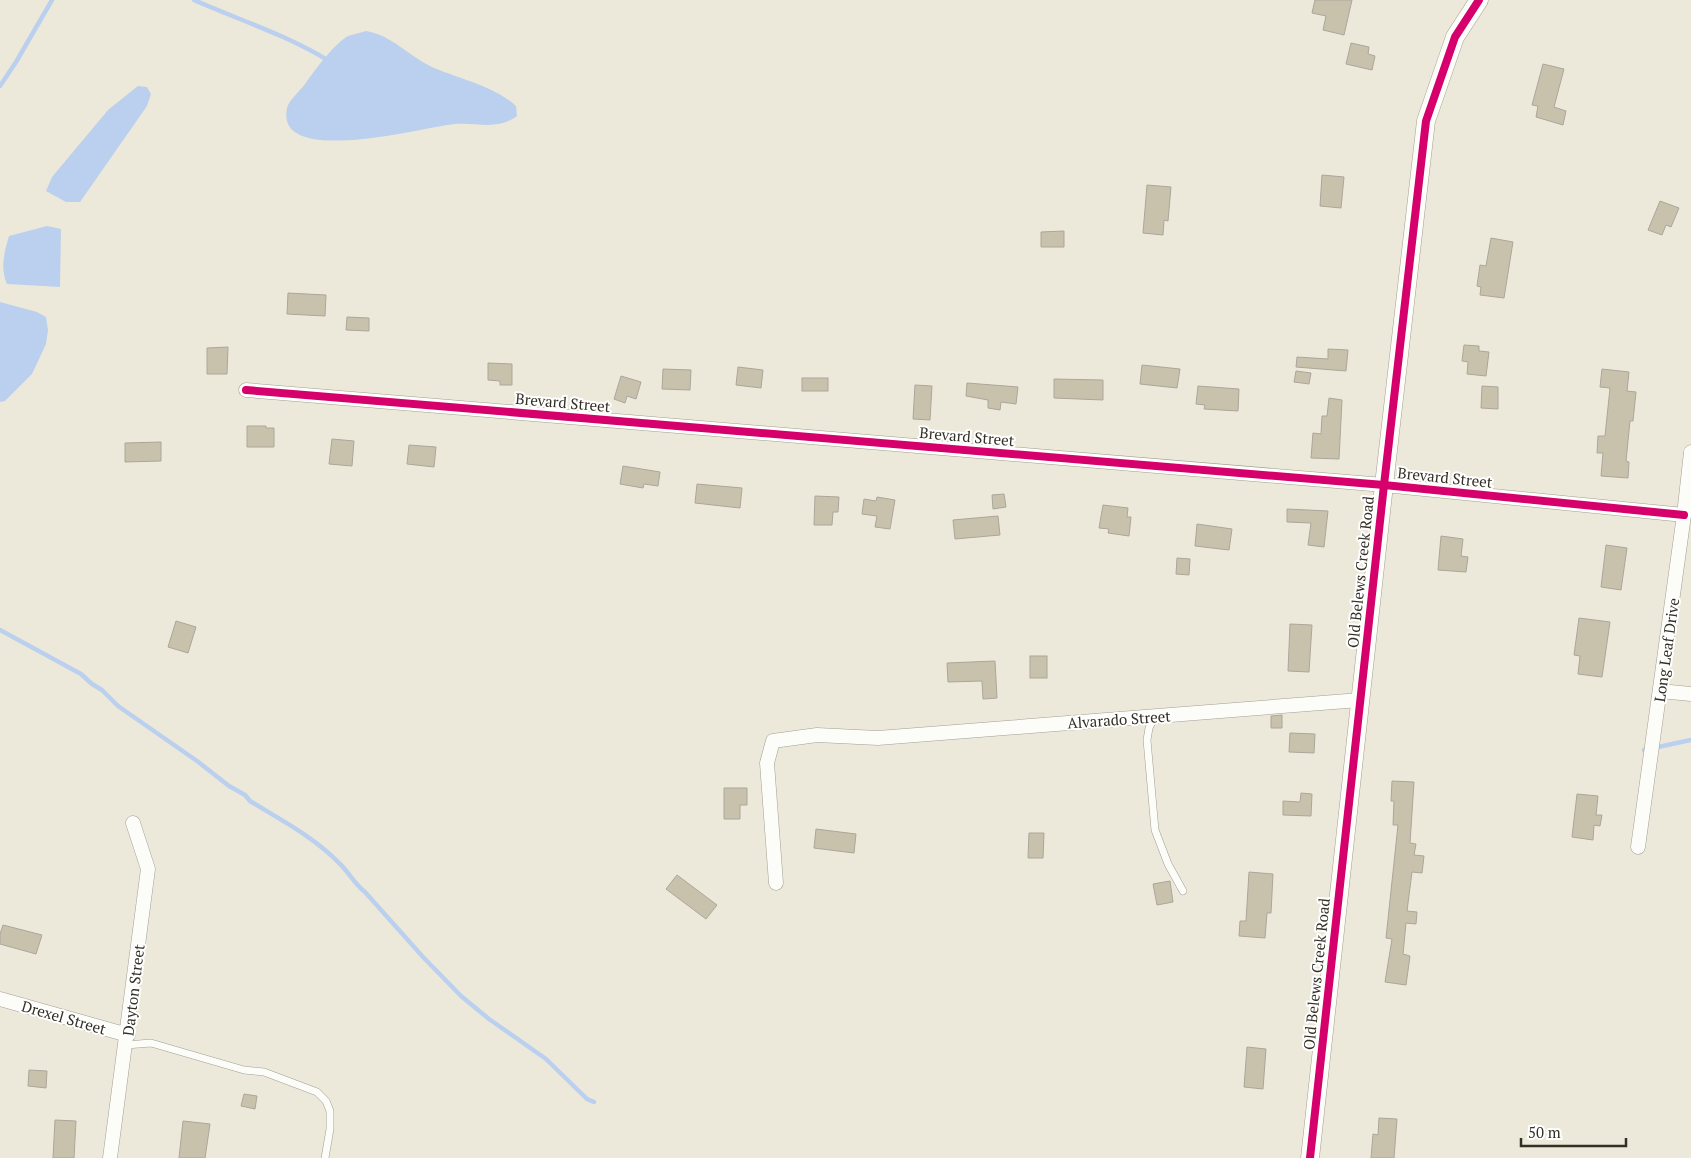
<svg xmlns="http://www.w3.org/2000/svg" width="1691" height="1158" font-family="'PT Serif',serif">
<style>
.water{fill:#bbd0ee}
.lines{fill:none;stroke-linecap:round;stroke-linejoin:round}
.stream{stroke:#bbd0ee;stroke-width:4.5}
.building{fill:#c8c2ad;stroke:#aaa69b}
.service-casing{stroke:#a29e93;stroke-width:8}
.minor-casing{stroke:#a29e93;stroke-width:15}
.tertiary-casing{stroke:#a29e93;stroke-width:19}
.service{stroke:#fcfcf9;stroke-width:7}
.minor{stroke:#fcfcf9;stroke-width:14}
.tertiary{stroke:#fcfcf9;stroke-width:18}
.cycleway-casing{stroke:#fff;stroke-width:11}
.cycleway{stroke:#d6006c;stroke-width:8}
.labels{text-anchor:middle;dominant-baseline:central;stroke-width:4;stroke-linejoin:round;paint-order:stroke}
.street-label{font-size:15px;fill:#322f25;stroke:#fff}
</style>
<rect width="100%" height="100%" fill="#ede9da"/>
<g class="water">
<path d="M366,31C391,35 408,55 430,66C458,79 493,85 516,106L517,116C497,131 477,122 455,124C428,126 274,169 287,108C289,100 300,91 305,84C315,70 333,45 348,36C353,34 361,33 366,31Z"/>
<polygon points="138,86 147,87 151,94 147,106 80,202 66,202 46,191 52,177 108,110"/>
<path d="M47,226L61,229L60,287L7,284C0,268 4,253 9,236Z"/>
<polygon points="0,302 37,312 46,317 48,330 46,344 32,374 5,401 0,402"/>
</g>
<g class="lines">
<g class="stream">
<path d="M194,0C239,20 287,35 329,61"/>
<polyline points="0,86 16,62 52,0"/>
<path d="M0,630L81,674L92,684L102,690L118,706L197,761L229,786L245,795L250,801C281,820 314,837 339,863C349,872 354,884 365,892L423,957L461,996L489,1019L546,1059L587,1099L594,1102"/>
<polyline points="1644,750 1691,740"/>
</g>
</g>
<g class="building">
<polygon points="1315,0 1352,0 1344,35 1323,30 1326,16 1312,13"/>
<polygon points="1351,43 1369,47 1368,54 1375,56 1372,70 1346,64"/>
<polygon points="1543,64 1564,69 1554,107 1566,111 1563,125 1536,117 1538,106 1532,105"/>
<polygon points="1322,175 1344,177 1341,208 1320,206"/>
<polygon points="1147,185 1171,187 1168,221 1164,220 1163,235 1143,233"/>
<polygon points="1660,201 1679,208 1671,227 1666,225 1662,235 1648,230"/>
<polygon points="1064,231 1064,247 1041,247 1041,232"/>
<polygon points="1491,238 1513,242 1504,298 1480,295 1481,287 1477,286 1480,265 1486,266"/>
<polygon points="288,293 326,295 325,316 287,314"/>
<polygon points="347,317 369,318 369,331 346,330"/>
<polygon points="1464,345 1479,346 1479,351 1489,352 1486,376 1467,374 1468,362 1462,361"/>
<polygon points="228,347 227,374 207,374 207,348"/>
<polygon points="1328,349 1348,350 1346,371 1296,367 1297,357 1328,359"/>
<polygon points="488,363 512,364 512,385 500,385 500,381 488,380"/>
<polygon points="1142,365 1180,369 1177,388 1140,384"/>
<polygon points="738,367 763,370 761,388 736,385"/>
<polygon points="663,369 691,370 690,390 662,389"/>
<polygon points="1602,369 1629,372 1627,391 1636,392 1633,421 1630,421 1626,461 1629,462 1628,478 1601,476 1603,453 1597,453 1598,436 1605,436 1610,388 1600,387"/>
<polygon points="1296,371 1311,373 1309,384 1294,382"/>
<polygon points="621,376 641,382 636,399 627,396 625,403 614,399"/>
<rect x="802" y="378" width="26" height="13"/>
<polygon points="1054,379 1103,380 1103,400 1054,398"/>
<polygon points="967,383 1018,387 1016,404 1001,402 1000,410 988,408 988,400 966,396"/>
<polygon points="915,385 932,386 930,420 913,419"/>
<polygon points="1198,386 1239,389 1238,411 1204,409 1205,405 1196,404"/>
<polygon points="1482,386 1498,387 1498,409 1481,408"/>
<polygon points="1329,398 1342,400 1339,459 1311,458 1313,433 1321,434 1322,416 1327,416"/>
<polygon points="247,426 266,426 266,428 274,428 274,447 247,447"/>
<polygon points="332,439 354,441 352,466 329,464"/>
<polygon points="161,442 161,461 125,462 125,443"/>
<polygon points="409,445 436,447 434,467 407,464"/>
<polygon points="623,466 660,472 658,486 644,484 643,488 620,484"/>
<polygon points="697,484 742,488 740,508 695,503"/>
<polygon points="1004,494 1006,507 993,509 992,495"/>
<polygon points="815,496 839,497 838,512 833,512 832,525 814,525"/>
<polygon points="877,497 895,500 890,529 875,527 877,516 862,514 864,499 876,501"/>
<polygon points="1103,505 1128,508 1127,517 1131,517 1129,536 1108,533 1109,529 1099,528"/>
<polygon points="1287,509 1328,511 1324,547 1308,545 1311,523 1287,522"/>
<polygon points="998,516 1000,535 955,539 953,520"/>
<polygon points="1197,524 1232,529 1229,550 1195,546"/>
<polygon points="1441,536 1463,539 1461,556 1468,557 1466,572 1438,570"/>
<polygon points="1606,545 1627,548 1621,590 1601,587"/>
<polygon points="1177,558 1190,559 1189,575 1176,574"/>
<polygon points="1579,618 1610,622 1602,677 1578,674 1580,656 1574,655"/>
<polygon points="176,621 196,627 188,653 168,647"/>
<polygon points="1290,624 1312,625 1309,672 1288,671"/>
<rect x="1030" y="656" width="17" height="22"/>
<polygon points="995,661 997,698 983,699 982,681 948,682 947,663"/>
<polygon points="1282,715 1282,728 1271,728 1271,716"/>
<polygon points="1290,733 1315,734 1314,753 1289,752"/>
<polygon points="1392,781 1414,782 1410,843 1416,844 1414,855 1424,856 1422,873 1412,872 1407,911 1417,912 1416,924 1406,923 1403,954 1410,956 1406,985 1385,982 1392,939 1386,938 1398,825 1393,825 1394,801 1391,801"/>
<polygon points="724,788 747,788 747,805 740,805 740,819 724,819"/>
<polygon points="1301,793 1312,794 1311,816 1283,815 1283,801 1300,802"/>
<polygon points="1577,794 1598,796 1596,815 1602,815 1600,826 1594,825 1593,840 1572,837"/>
<polygon points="816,829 856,834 854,853 814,848"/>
<polygon points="1029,833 1044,833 1043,858 1028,858"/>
<polygon points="1249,872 1273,874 1271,913 1267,913 1265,938 1239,936 1240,921 1246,921"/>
<polygon points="677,875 717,905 706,919 666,889"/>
<polygon points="1170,881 1173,902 1157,905 1153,884"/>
<polygon points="3,925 42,935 36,954 0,944 0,934"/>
<polygon points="1247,1047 1266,1049 1263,1089 1244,1087"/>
<polygon points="29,1070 47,1071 46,1088 28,1086"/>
<polygon points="244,1094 257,1096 255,1109 241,1106"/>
<polygon points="1379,1118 1397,1119 1394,1158 1371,1158 1373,1134 1378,1135"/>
<polygon points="55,1120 76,1121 74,1158 53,1158"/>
<polygon points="183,1121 210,1124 205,1158 179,1158"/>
</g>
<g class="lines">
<g class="service-casing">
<g id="service">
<polyline points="1155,716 1149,728 1147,740 1155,830 1168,864 1183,891"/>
<polyline points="126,1045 151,1043 244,1070 264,1072 317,1092 326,1101 330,1111 330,1129 325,1158"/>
</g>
</g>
<g class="minor-casing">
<g id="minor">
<polyline points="246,390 1384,485 1684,515"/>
<polyline points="1660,691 1691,694"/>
<polyline points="1638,847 1684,515 1691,452"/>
<polyline points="776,883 767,763 773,741 817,735 878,738 1360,700"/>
<polyline points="0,999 128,1035"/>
<polyline points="110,1158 148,869 133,823"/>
</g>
</g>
<g class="tertiary-casing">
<polyline id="tertiary" points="1310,1158 1384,485 1426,121 1455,37 1479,0"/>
</g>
<use href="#service" class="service"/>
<use href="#minor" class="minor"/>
<use href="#tertiary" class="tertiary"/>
<g class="cycleway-casing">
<g id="cycleway">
<polyline points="246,390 1384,485 1684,515"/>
<polyline points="1310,1158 1384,485 1426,121 1455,37 1479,0"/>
</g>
</g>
<use href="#cycleway" class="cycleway"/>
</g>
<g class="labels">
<g class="street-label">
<text transform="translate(563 402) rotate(5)">Brevard Street</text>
<text transform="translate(967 436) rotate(5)">Brevard Street</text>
<text transform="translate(1445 477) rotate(6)">Brevard Street</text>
<text transform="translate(1360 572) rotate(-84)">Old Belews Creek Road</text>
<text transform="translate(1666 650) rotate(-82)">Long Leaf Drive</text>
<text transform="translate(1119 719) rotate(-4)">Alvarado Street</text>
<text transform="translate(1316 974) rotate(-84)">Old Belews Creek Road</text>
<text transform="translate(133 990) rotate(-83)">Dayton Street</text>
<text transform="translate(64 1017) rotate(16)">Drexel Street</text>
</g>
</g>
<path d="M1521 1138v8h105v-8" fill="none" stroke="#322f25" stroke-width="2.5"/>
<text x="1528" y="1138" font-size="15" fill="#322f25" stroke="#ffffff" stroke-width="4" paint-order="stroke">50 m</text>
</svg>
